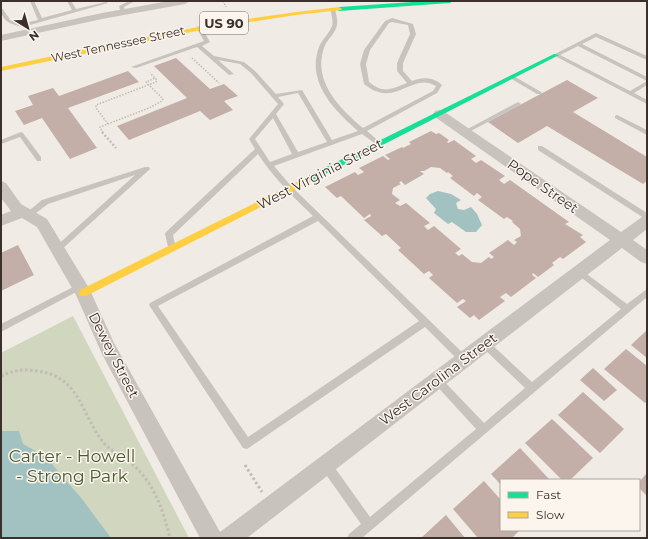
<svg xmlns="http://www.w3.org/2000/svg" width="648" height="539" font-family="Montserrat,sans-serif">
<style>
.green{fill:#d1d6bf}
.water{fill:#a1c2c1}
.building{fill:#c3afa7;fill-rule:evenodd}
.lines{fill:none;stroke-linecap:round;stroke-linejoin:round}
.path-far2{stroke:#c2bbb6;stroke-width:1.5;stroke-dasharray:1.5 1.5;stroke-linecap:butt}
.path-far1{stroke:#c2bbb6;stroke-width:2.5;stroke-dasharray:2 2;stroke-linecap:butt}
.path{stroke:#c2bbb6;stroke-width:3;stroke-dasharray:2.5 2.5;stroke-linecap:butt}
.lane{fill:#c9c3be;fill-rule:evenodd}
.street{fill:#c9c3be;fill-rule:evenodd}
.fast{fill:#16e098;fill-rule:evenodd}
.slow{fill:#ffcf43;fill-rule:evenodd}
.labels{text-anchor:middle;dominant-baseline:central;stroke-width:3;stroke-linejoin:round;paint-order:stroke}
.far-street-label{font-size:12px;fill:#3b302b;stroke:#fbf5ee}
.shield{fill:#fbf5ee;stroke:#756b66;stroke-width:1}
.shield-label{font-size:13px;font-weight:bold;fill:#3b302b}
.street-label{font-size:14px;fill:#3b302b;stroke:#fbf5ee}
.near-park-label{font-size:17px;fill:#4a5a2e;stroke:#fbf5ee}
</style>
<rect width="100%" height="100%" fill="#f0ebe5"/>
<polygon class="green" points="73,316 189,538 1,538 1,353"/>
<g class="water">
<polygon points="438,191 451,194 461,200 456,203 458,209 464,210 471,207 477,214 482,225 476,232 466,232 452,222 448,224 434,213 436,209 426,198 430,194"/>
<polygon points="1,431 19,431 23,444 45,456 82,499 111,538 1,538"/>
</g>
<g class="building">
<polygon points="176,58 210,89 224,84 238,96 224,101 233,110 210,120 200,111 129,140 117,126 187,98 154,66"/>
<polygon points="128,71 139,82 68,108 97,148 70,159 42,118 24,125 15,111 33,105 28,96 53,88 59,96"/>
<polygon points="567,80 598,98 573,112 647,157 647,181 643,184 547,126 518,143 488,122"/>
<path d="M431,131L436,134L439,133L449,140L447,142L448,143L454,140L476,156L471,159L476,163L481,160L505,176L499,180L504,184L510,180L569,222L565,224L583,235L580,237L586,242L563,259L560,257L552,263L554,265L538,277L533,273L532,275L536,278L511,297L506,293L500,297L505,301L479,320L474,315L470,318L457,307L466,301L463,299L457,303L429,278L433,275L429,271L424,274L398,250L401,248L386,234L382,236L364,220L371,216L370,214L364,218L341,196L337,198L325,187L355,172L358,175L364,172L359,168L383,156L388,160L390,159L385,155L402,147L403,148L411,144L409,142ZM431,167L440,168L447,173L448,172L453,176L450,178L474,196L477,193L482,197L478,200L504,219L507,217L513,221L512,222L520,229L521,236L514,240L517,242L514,245L508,240L489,253L494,257L491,259L489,257L481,263L472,262L462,254L459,256L455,253L461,249L434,226L428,230L424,226L430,223L406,203L400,206L395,203L400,200L392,194L393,188L401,184L399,183L401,181L405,185L424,174L420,171H424Z"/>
<polygon points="18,245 34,275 1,291 1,253"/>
<polygon points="647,330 647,358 631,345"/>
<polygon points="626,349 647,366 647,401 645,403 604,369"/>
<polygon points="593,368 617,390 604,401 580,380"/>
<polygon points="583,392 624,429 600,453 558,415"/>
<polygon points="552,419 593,458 570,480 562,480 525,443"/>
<polygon points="520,448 550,480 501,480 501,485 491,474"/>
<polygon points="647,473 647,496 639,488 639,482"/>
<polygon points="484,481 501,500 501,530 520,530 512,538 478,538 453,509"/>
<polygon points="446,515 465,538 421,538"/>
</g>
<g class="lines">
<g class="path-far2">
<polyline points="223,1 226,7"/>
<polyline points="192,58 219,83"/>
<polyline points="108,124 96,108 96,105 156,82 157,80 150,73"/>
<polyline points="103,133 100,127 149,108 162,101 163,99 146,82 155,78"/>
</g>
<polyline class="path-far1" points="102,132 116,148"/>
<g class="path">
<path d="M1,376C13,370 24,369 37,371C81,376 81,416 104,443C111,452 123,456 131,463C154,482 163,510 170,538"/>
<polyline points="245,465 262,492"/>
</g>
<g class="lane">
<path d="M30,1H34L42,18L72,10L67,1H71L76,9L106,2L108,3L23,27C12,25 1,21 1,9H3C12,26 21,24 38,20Z"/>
<polygon points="129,1 135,1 124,7 125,12 121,13 119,6"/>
<path d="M331,8L335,9C336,14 338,20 337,24C337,31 328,39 325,45C311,80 339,108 363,128L433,91L436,86C411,71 396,110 364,84L360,64L364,50L385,21L392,18L413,24L416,34L403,63V71L412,81C423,77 433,77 442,85L437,93L367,131L381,143V145H377L362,134L274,166L292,187L467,357L469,360L467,363L464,364L461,363L425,327L247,449L243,448L149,305L150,303L313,216C293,197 273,177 258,154L173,235L176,249L175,251H169L165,234L166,232L255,149L249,139L278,104L251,73L240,64L218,60L234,74L229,75L197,47L136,68L131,67L204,41L196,27L201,26L210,42L202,46L214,56L244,62L255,71L276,94L302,90L332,140L358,131C334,110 306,82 319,47C322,39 329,34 332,26C334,21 330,13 331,8ZM392,22L408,25L410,34L397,63V71L407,83C391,89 384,94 369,82L366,64L370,50L389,23ZM298,93L327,142L298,152L276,114L284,104L278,97ZM273,118L292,154L270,162L255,139ZM318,221L419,321L248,437L158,306Z"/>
<polygon points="596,33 647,56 647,60 596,37 582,44 647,77 647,81 578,46 560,55 630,91 647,81 647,85 634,93 647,100 647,104 553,55"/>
<polygon points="512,75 541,92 542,93 541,94 537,94 510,78 509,77"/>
<polygon points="518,102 521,104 520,105 467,133 463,133 462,132"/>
<polygon points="617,115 647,130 647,135 615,118 615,116"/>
<polygon points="21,132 23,133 41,157 41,161 37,161 20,137 1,144 1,140"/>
<polygon points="538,146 542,146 647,213 647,220 538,150"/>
<polygon points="145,167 149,167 150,169 60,251 54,251 53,249 135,175 48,204 32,216 29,217 25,214 42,200"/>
<polygon points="580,269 627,304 647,289 647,297 362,538 347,538 349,534 361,524 322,469 321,465 322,461 326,460 330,461 370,517 476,429 434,383 432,380 434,377 437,376 440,377 484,423 525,388 482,347 481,344 482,341 485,340 488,341 532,382 621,309 577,274 576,272 577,270"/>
<polygon points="79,284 82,285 83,287 82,289 1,332 1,324"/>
</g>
<g class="street">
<polygon points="169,1 190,1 185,4 102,19 1,41 1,35 102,13"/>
<polygon points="439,110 443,111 621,232 642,217 647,216 647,229 633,240 647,250 647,264 641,262 622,248 247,538 200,538 102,354 76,295 37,227 22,218 1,226 1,215 11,211 1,198 1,181 6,183 21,204 47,219 89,288 114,343 220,532 610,240 435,117 433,114 435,111"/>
</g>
<g class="fast">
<polygon points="427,1 453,1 450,3 339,11 336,9 339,7"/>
<polygon points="554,54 559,55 310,182 304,182 303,180 304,178"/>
</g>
<g class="slow">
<path d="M339,7L342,9L341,10L296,15L211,28L1,71V67C113,43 225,19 339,7Z"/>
<polygon points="307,177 310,178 311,180 310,182 86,296 80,296 78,293 80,290"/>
</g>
</g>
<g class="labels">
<g class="far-street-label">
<text transform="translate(118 44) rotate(-12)">West Tennessee Street</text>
</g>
<rect class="shield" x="200" y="12" width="48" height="22" rx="3"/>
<g class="shield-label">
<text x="224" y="23">US 90</text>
</g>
<g class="street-label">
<text transform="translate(320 174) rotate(-27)">West Virginia Street</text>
<text transform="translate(543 186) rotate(35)">Pope Street</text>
<text transform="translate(114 355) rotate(63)">Dewey Street</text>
<text transform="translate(438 379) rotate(-37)">West Carolina Street</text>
</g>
<g class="near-park-label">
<text x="72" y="456">Carter - Howell<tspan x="72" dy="20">- Strong Park</tspan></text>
</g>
</g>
<rect width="648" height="539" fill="none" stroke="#3b302b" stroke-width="4"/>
<rect x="500" y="479" width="140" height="52" fill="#fbf5ee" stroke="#aea6a0"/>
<rect x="508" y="492" width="20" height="6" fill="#16e098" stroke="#aea6a0"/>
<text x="536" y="499" font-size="12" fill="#3b302b">Fast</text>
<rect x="508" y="512" width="20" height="6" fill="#ffcf43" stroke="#aea6a0"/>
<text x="536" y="519" font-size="12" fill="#3b302b">Slow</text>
<g transform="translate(28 28) rotate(143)" stroke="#fbf5ee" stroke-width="3" paint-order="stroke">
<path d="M0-3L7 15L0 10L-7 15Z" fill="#3b302b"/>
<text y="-6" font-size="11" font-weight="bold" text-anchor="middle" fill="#3b302b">N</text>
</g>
</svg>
